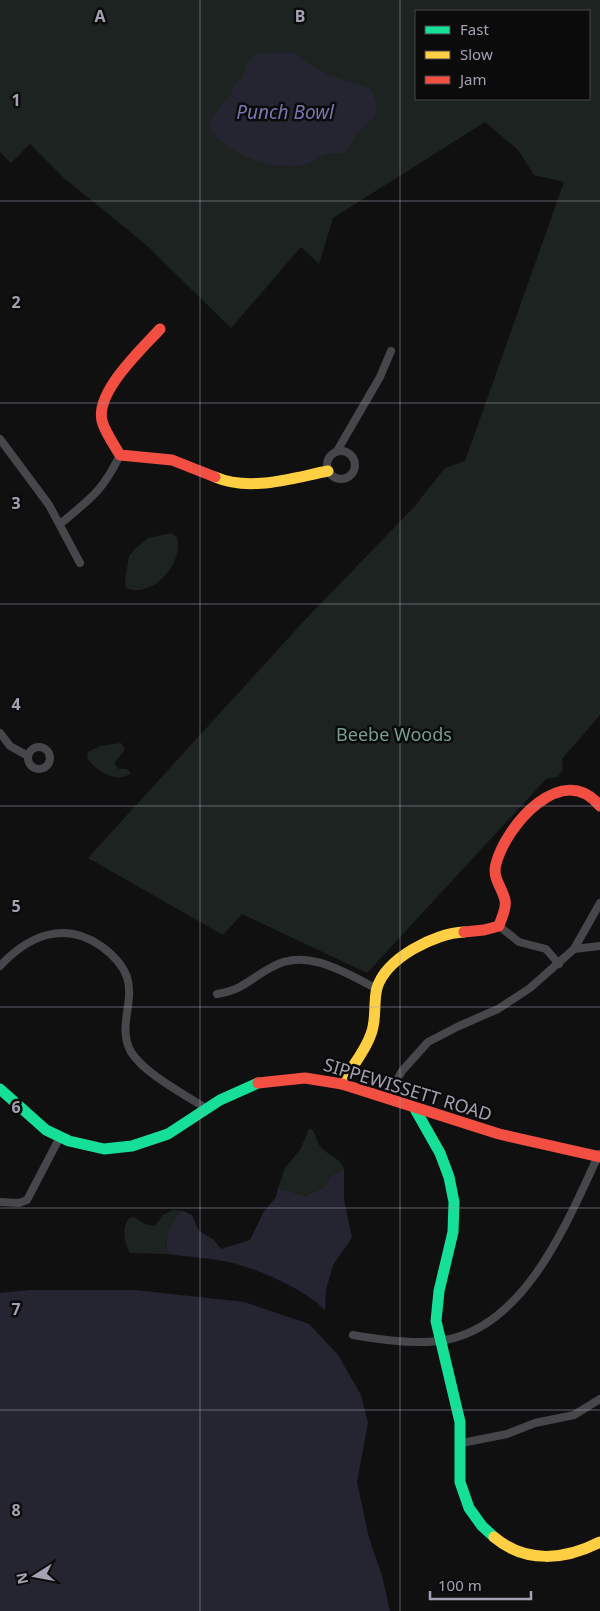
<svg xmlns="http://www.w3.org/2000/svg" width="600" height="1611" font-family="'Noto Sans',sans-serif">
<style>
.green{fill:#1c2321;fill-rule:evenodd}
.water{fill:#252532}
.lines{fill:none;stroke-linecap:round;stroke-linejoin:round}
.street{stroke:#47464a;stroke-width:8}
.fast{stroke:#16e098;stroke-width:11}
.slow{stroke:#ffcf43;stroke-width:11}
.jam{stroke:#f24e42;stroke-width:11}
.grid{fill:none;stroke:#a5a1b2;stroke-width:1;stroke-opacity:0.55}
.labels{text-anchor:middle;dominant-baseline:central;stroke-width:5;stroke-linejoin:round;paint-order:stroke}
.park-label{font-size:18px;fill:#779e8e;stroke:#0c0b0c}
.street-label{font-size:18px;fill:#a5a1b2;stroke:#0c0b0c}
.water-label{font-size:19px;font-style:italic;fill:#7777af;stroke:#0c0b0c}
.grid-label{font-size:16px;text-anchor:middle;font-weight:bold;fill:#a5a1b2;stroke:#0c0b0c;stroke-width:5;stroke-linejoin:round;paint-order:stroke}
</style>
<rect width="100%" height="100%" fill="#111011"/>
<g class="green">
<path d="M0,0H600V715L562,759L563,769L558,777L546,779L367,973L242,914L223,935L88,858L302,623L414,507L445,468L465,461L564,182L534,175L518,150L485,122L333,218L319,264L301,247L231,328L145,244L64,178L30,144L11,163L0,152ZM416,11H589V99H416Z"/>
<path d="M171,533L177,537C184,563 153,599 126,588L125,581L129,556L135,549L148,538Z"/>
<path d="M121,743L125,749L114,764L119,769H127L131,773C116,785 96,770 87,758L88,752L100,746Z"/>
<path d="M309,1129H312C316,1134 316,1142 321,1147C328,1156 340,1157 344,1169L333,1174L324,1187L305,1196L278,1188L285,1168L300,1150Z"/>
<path d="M173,1210L183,1211C170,1223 163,1236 168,1254L130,1253C124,1241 121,1230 129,1218L134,1217L145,1224L155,1226L163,1215Z"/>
</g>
<g class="water">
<path d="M259,53H292L328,75L371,89C383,113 375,117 358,133C352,138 351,147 345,152C339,155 332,152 326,154C318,157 311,163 302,165C271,171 223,153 208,124L221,105L231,96L234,84C250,78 239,64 259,53Z"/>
<path d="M344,1169V1199L352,1238L333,1265L326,1290L325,1310C303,1288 260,1270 229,1262C210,1258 188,1257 168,1254C163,1235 170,1223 183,1211L192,1215L199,1231L214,1240L221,1249L250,1240L263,1213L276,1197L278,1188L305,1196L324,1187L333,1174Z"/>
<polygon points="30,1290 135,1290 244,1302 309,1324 338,1355 361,1395 368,1423 357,1482 369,1538 382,1576 390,1611 0,1611 0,1293"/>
</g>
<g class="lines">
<g class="street">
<polyline points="0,439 49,505 80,563"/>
<circle cx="341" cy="465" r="14"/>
<polyline points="337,451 380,377 391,351"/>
<path d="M60,524C91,498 102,492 120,455"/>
<polyline points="0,733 10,746 28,756"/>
<circle cx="39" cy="758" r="11"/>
<polyline points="499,926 519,942 546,949 559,964"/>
<polyline points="574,949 600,903"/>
<path d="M0,966C28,936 64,920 101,946C112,954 122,963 127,977C135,1002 117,1027 131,1052C145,1074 184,1094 207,1109"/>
<path d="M217,994C245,989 249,979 272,967C306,947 346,973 377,989"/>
<polyline points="386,1098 402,1071 428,1042 459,1026 498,1009 530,988 574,949 600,946"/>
<polyline points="0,1202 19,1203 27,1200 60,1137"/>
<path d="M353,1335C381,1340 421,1346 450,1339C528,1321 568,1220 599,1154"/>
<polyline points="462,1443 507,1434 535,1423 574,1415 600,1399"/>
</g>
<g class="fast">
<polyline points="0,1089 46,1130 69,1141 104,1149 132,1146 168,1134 220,1100 258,1083"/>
<polyline points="415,1109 440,1153 449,1177 454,1202 453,1232 439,1291 436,1321 460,1422 460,1482 469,1508 482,1526 494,1537"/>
</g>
<g class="slow">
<path d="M215,477C250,492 292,478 328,471"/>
<path d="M342,1084C351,1067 365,1052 371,1034C377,1019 373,1003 377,988C386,958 435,933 464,932"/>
<path d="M494,1537C526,1564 565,1560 600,1542"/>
</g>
<g class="jam">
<path d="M160,329C142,349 95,392 102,421C105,432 114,445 120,455L172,460L215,477"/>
<path d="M464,932L484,930L499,926C501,918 507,909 505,900C502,887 492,878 496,864C506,825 563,760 600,806"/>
<polyline points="258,1083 305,1078 342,1084 499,1134 600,1157"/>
</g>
</g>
<path class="grid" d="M200,0V1611M400,0V1611M0,201H600M0,403H600M0,604H600M0,806H600M0,1007H600M0,1208H600M0,1410H600"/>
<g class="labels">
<g class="park-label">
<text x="394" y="734">Beebe Woods</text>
</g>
<g class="street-label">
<text transform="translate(408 1089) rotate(17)">SIPPEWISSETT ROAD</text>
</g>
<g class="water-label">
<text x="285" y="112">Punch Bowl</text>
</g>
</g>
<g class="grid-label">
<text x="100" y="22">A</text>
<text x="300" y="22">B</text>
<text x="16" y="106">1</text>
<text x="16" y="308">2</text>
<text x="16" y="509">3</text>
<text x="16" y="710">4</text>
<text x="16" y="912">5</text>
<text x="16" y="1113">6</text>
<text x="16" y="1315">7</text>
<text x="16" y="1516">8</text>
</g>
<rect x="415" y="10" width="175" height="90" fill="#0c0b0c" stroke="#49474e"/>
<rect x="425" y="26" width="25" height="8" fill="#16e098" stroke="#49474e"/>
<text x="460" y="35" font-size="15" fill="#a5a1b2">Fast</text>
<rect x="425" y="51" width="25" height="8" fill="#ffcf43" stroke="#49474e"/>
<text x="460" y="60" font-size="15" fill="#a5a1b2">Slow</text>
<rect x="425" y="76" width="25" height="8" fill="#f24e42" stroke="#49474e"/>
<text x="460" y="85" font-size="15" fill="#a5a1b2">Jam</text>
<g transform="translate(35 1576) rotate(259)" stroke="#0c0b0c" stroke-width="4" paint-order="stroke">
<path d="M0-4L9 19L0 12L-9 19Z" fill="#a5a1b2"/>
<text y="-8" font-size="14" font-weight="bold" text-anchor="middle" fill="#a5a1b2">N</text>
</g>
<path d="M430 1591v8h101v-8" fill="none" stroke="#a5a1b2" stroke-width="2.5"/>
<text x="438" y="1591" font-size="15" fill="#a5a1b2" stroke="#0c0b0c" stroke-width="4" paint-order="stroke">100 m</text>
</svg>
